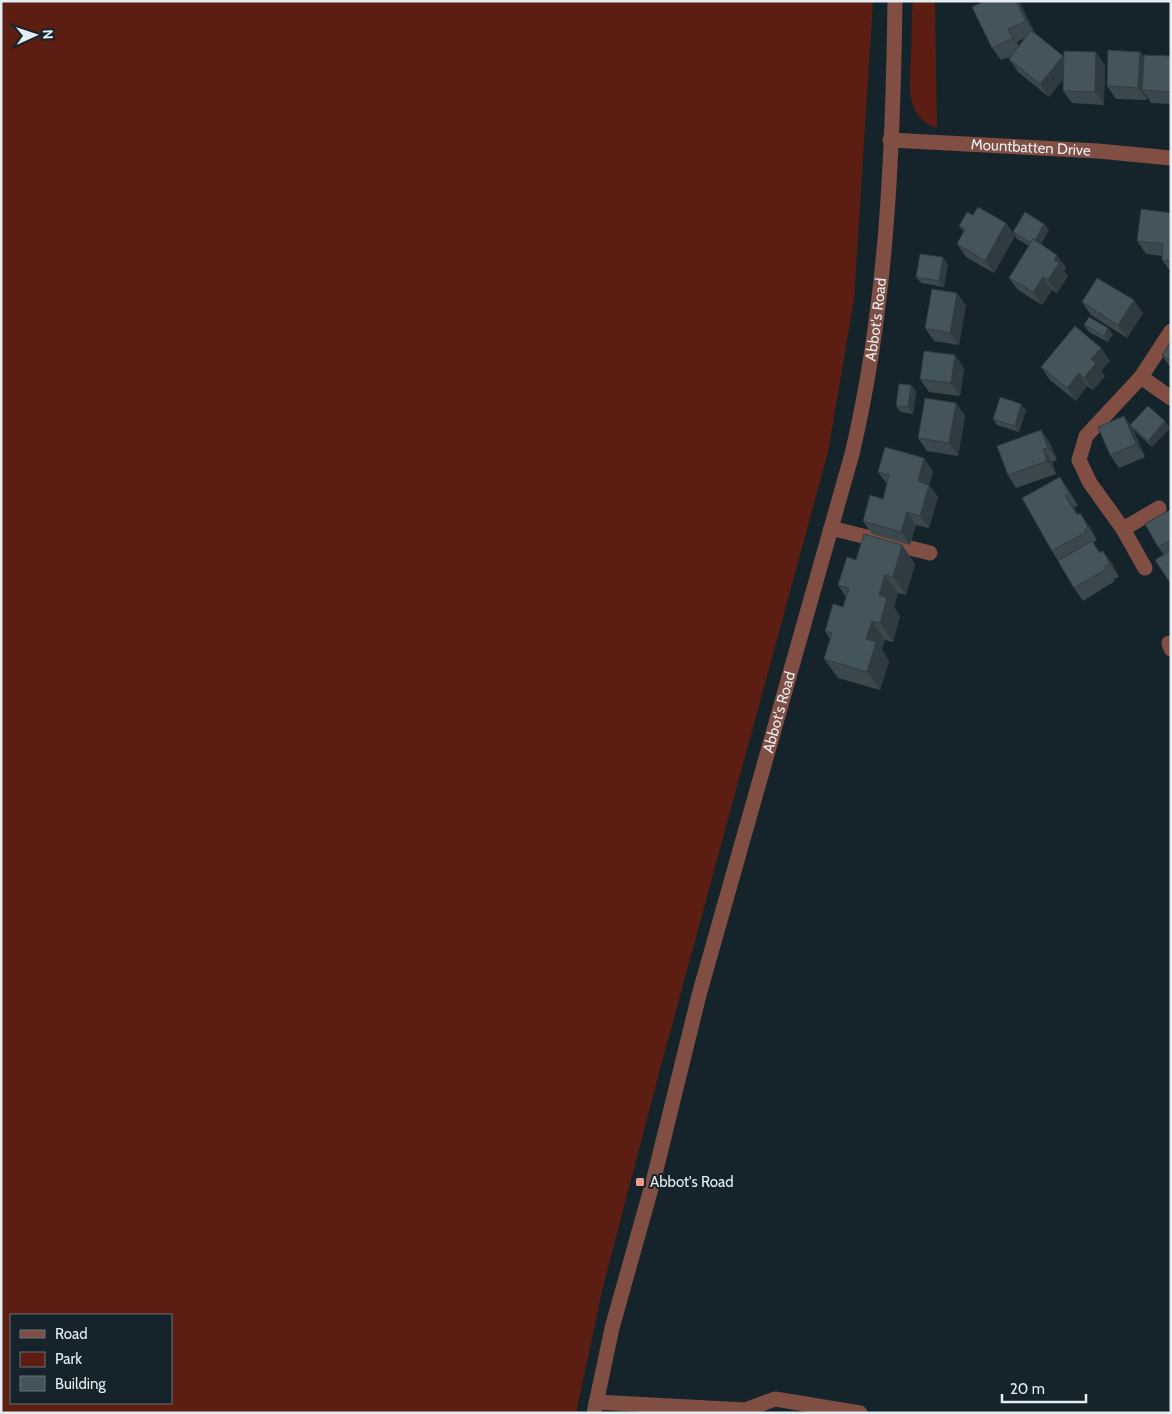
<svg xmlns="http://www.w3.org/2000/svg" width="1172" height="1414" font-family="Cabin,sans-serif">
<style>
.green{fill:#5c1d12;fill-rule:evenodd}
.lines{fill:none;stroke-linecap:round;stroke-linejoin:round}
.minor{stroke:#814e43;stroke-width:15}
.wall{fill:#3a484e;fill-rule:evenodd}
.shaded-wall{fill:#2f3b40}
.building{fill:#43545b;stroke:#2f3b40}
.poi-dot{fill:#f49d8b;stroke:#14242a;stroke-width:2}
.labels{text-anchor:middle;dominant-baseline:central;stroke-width:4;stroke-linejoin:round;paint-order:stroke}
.street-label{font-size:15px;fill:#e4eef2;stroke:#14242a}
.poi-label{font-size:15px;fill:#e4eef2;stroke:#14242a;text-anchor:start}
</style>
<rect width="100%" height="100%" fill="#14242a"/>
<g class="green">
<path d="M1,1H873L854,300L828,452L658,1077L603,1287L576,1413H1ZM11,1315H171V1403H11Z"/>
<path d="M913,1H935L937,128C904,117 910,84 911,56C912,38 911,19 913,1Z"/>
</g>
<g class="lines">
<g class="minor">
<path id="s1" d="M890,140L1098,151L1171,158"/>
<polyline points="1171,331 1141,377 1171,398"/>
<polyline points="1141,377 1086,436 1079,460 1090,483 1123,529 1145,568"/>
<polyline points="831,528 930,553"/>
<polyline points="1123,529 1159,508"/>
<polyline points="1169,643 1171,649"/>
<polyline points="596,1402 745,1410 775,1399 860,1413"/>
<path id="s2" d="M594,1413L612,1328L654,1178L699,995L852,454C887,306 893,153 895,1"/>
</g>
</g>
<g class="wall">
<path d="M985,1H1019L1034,33L1064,57L1105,65L1104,105L1072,103L1063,91V79L1049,97L1018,72L1009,59L1012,56L1001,60L992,48ZM1025,38L1019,46L1017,42Z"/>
<polygon points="1140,52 1144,57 1171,56 1171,104 1151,103 1148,97 1147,100 1116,99 1107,86"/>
<polygon points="1171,213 1171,272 1162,260 1162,256 1146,254 1137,241"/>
<polygon points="973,215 1006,223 1015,236 994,273 966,257 957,244 964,232 959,226"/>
<polygon points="1044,224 1049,230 1041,244 1066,267 1064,271 1068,276 1057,293 1052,290 1042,305 1018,290 1009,278 1029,246 1017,239 1013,232"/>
<polygon points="948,264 944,287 921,283 916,277"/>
<polygon points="1082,302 1143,313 1127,338 1091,315"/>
<polygon points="966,305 959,345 934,341 925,328"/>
<polygon points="1084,325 1113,334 1108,342 1089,332"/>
<polygon points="1171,341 1171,368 1162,356"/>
<polygon points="1101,348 1110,361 1101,371 1105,376 1093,390 1087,386 1076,401 1050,380 1041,367"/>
<polygon points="964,368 960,396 929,392 920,379"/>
<polygon points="911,385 916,392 913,414 901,412 896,406"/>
<polygon points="956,403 965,416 958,456 927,451 918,438"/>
<polygon points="1026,410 1019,432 997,425 993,419"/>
<polygon points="1124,416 1133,429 1145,457 1119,468 1110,455"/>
<polygon points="1165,421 1170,428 1152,447 1135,431 1130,425"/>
<polygon points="1041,430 1050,443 1057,460 1052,462 1056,474 1016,488 1008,475"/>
<polygon points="933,471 929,485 938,497 929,528 916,525 910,545 872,534 863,521 883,499 887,484 878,472"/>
<polygon points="1069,490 1078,506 1074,507 1078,514 1089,526 1097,540 1094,542 1095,545 1100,552 1103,551 1119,577 1114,579 1115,581 1083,601 1074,588 1058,561 1052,551 1022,498"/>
<polygon points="1171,509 1171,584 1164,555 1158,547"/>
<polygon points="902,545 915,564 906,595 898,593 894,607 900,616 893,642 885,640 882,650 889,661 880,690 838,678 824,659 830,639 825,631 843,607 846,597 838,585 856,560"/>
</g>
<g class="shaded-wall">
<polygon points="1016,1 1019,1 1035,33 1026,21"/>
<polygon points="1008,29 1017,42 1022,51 1013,38"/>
<polygon points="1096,52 1105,65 1104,105 1095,92"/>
<polygon points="1140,52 1149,65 1142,90 1148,97 1147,100 1138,88"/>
<polygon points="1063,56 1072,68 1049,97 1040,84"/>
<polygon points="1006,223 1015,236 994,273 985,261"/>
<polygon points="1044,224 1049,230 1037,250 1033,244"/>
<polygon points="1057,255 1066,267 1064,271 1068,276 1057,293 1048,280 1054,260"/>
<polygon points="943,257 948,264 944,287 939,281"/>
<polygon points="1043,277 1052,290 1042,305 1033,292"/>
<polygon points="957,293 966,305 959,345 950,333"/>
<polygon points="1134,300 1143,313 1127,338 1118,325"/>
<polygon points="1108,328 1113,334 1108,342 1104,336"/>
<polygon points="1101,348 1110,361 1101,371 1105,376 1093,390 1084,378 1091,359"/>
<polygon points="955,355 964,368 960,396 951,383"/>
<polygon points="1079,373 1087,386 1076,401 1067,388"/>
<polygon points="911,385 916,392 913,414 908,407"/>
<polygon points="956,403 965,416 958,456 949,443"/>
<polygon points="1021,404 1026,410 1019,432 1015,426"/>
<polygon points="1124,416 1133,429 1145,457 1136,444"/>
<polygon points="1165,421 1170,428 1152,447 1148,441"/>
<polygon points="1041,430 1050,443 1057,460 1048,448"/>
<polygon points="1043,449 1052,462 1056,474 1047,461"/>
<polygon points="924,458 933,471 929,485 938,497 929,528 920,516 918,481"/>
<polygon points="1060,477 1069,490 1078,506 1069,493"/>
<polygon points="1065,495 1074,507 1086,528 1077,515"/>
<polygon points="907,512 916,525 910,545 901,532"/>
<polygon points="1080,513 1089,526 1097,540 1088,527"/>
<polygon points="902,545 915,564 906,595 893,577"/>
<polygon points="1103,551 1112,563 1119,577 1110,564"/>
<polygon points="885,575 898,593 894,607 900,616 893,642 880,623 879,595"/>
<polygon points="872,621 885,640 882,650 889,661 880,690 867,672 866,639"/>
</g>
<g class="building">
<polygon points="985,1 1016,1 1026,21 1008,29 1013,38 992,48 972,7"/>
<polygon points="1031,30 1063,56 1040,84 1009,59"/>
<polygon points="1108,50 1140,52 1138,88 1107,86"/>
<polygon points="1064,51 1096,52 1095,92 1063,91"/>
<polygon points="1144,55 1171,56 1171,92 1142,90"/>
<polygon points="978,207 1006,223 985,261 957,244 965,229 959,226 967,212 973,215"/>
<polygon points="1141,209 1171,213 1171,261 1162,260 1163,244 1137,241"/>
<polygon points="1025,212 1044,224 1035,240 1033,239 1031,243 1013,232"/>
<polygon points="1033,239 1057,255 1054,260 1059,263 1048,280 1043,277 1033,292 1009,278"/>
<polygon points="920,254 943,257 939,281 916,277"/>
<polygon points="1097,278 1134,300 1118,325 1082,302"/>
<polygon points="932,289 957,293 950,333 925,328"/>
<polygon points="1089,317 1108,328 1104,336 1084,325"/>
<polygon points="1075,326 1101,348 1091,359 1096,363 1084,378 1079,373 1067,388 1041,367"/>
<polygon points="1171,341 1171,360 1162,356"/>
<polygon points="924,351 955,355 951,383 920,379"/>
<polygon points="899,384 911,385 908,407 896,406"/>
<polygon points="1000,397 1021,404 1015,426 993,419"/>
<polygon points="925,398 956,403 949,443 918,438"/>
<polygon points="1148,406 1165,421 1148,441 1130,425"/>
<polygon points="1124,416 1136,444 1110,455 1098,427"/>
<polygon points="1041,430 1048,448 1043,449 1047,461 1008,475 997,446"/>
<polygon points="885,447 924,458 918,481 929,485 920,516 907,512 901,532 863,521 870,495 883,499 889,475 878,472"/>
<polygon points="1060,477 1069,493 1065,495 1077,515 1080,513 1088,527 1085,529 1086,532 1052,551 1022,498"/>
<polygon points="1171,509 1171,540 1158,547 1145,524"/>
<polygon points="864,534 902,545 893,577 885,575 879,595 887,598 880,623 872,621 866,639 876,642 867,672 824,659 832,633 825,631 833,604 843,607 849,588 838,585 847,557 856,560"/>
<polygon points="1092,541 1099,553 1103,551 1110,564 1105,567 1106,569 1074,588 1058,561"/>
<polygon points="1171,550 1171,584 1155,560"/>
</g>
<rect class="poi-dot" x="635" y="1177" width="10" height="10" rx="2.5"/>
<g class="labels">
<g class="street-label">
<text stroke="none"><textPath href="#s1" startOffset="141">Mountbatten Drive</textPath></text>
<text stroke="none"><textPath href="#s2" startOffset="1130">Abbot's Road</textPath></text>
<text stroke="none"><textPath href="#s2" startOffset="725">Abbot's Road</textPath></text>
</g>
<g class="poi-label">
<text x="650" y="1182">Abbot's Road</text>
</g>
</g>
<rect width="1172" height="1414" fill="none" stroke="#e4eef2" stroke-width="5"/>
<rect x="10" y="1314" width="162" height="90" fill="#14242a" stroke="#67757a"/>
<rect x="20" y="1330" width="25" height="8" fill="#814e43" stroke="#67757a"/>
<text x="55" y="1339" font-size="15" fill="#e4eef2">Road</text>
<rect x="20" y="1352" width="25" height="15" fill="#5c1d12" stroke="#67757a"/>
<text x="55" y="1364" font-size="15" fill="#e4eef2">Park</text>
<rect x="20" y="1376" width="25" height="15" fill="#43545b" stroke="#67757a"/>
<text x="55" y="1389" font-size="15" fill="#e4eef2">Building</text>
<g transform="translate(35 35) rotate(87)" stroke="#14242a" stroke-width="4" paint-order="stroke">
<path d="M0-4L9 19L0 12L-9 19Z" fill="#e4eef2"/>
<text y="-8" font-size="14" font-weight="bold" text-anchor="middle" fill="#e4eef2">N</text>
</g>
<path d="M1002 1394v8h84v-8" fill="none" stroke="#e4eef2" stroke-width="2.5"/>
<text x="1010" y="1394" font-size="15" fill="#e4eef2" stroke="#14242a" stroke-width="4" paint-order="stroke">20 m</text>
</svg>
